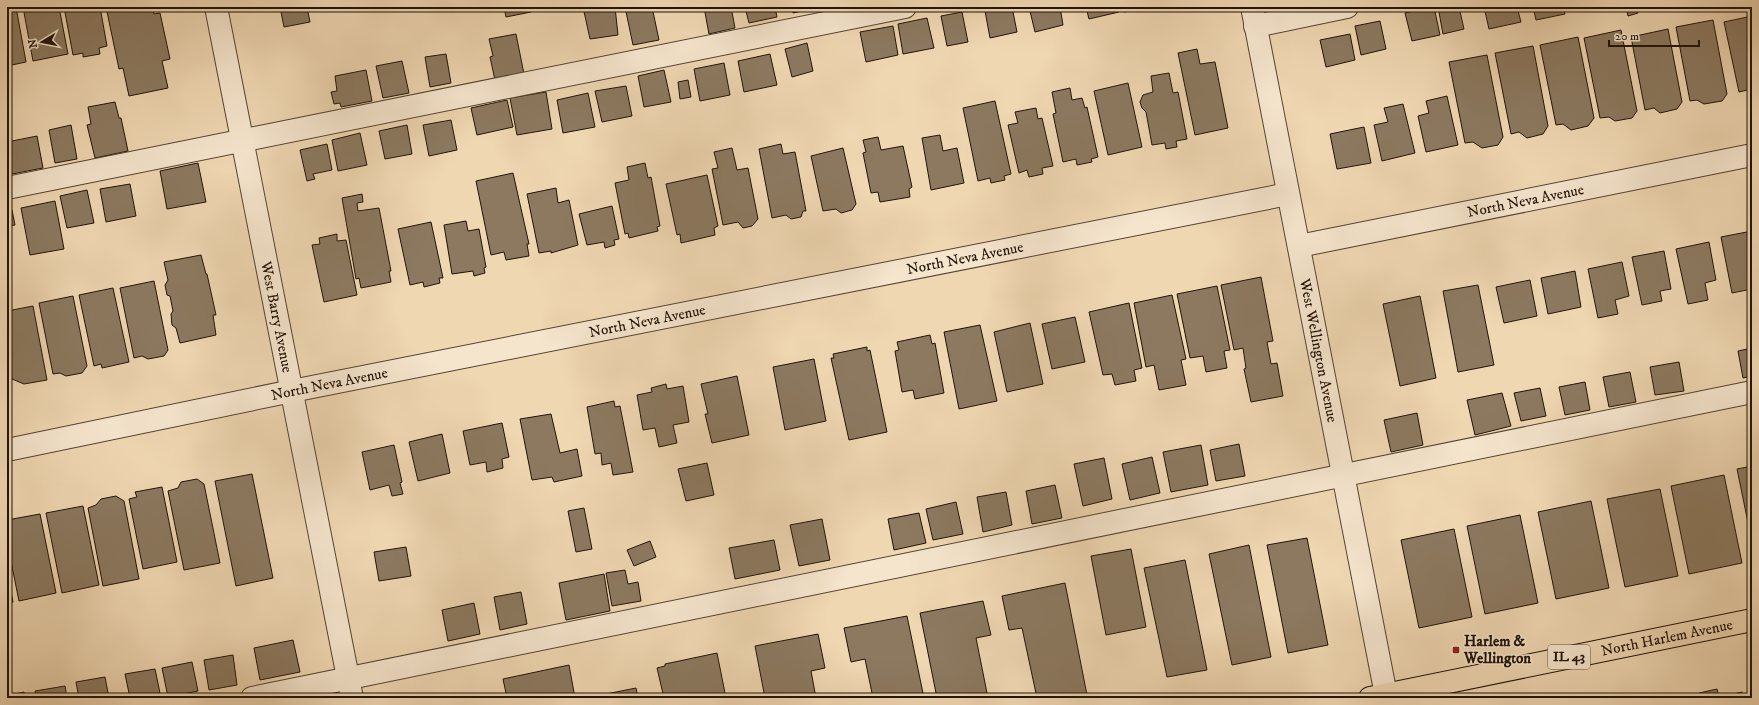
<svg xmlns="http://www.w3.org/2000/svg" width="1759" height="705" font-family="'IM FELL DW Pica',serif">
<style>
.building{fill:#8c7960;stroke:#201308}
.lines{fill:none;stroke-linecap:round;stroke-linejoin:round}
.minor-casing{stroke:#544432;stroke-width:24}
.major-casing{stroke:#201308;stroke-width:24}
.minor{stroke:#f5e5cd;stroke-width:22}
.major{stroke:#efd7b2;stroke-width:22}
.poi-dot{fill:#8f2418;stroke:#f5e5cd;stroke-width:1.5}
.labels{text-anchor:middle;dominant-baseline:central;stroke-width:3;stroke-linejoin:round;paint-order:stroke}
.shield{fill:#f5e5cd;stroke:#605243;stroke-width:1}
.shield-label{font-size:14px;font-weight:bold;fill:#201308}
.street-label{font-size:15px;fill:#201308;stroke:#f5e5cd}
.poi-label{font-size:15px;font-weight:bold;fill:#201308;stroke:#f5e5cd;text-anchor:start}
</style>
<rect width="100%" height="100%" fill="#efd7b2"/>
<filter id="stains"><feTurbulence type="fractalNoise" baseFrequency=".005" numOctaves="4"/><feColorMatrix values="0 0 0 0 .2 0 0 0 0 .09 0 0 0 0 .02 0 0 0 .5 -.17"/></filter>
<radialGradient id="worn" r=".72"><stop offset=".6" stop-color="#630" stop-opacity="0"/><stop offset="1" stop-color="#630" stop-opacity=".3"/></radialGradient>
<g class="building">
<polygon points="7,7 16,7 26,62 7,66"/>
<polygon points="23,7 59,7 68,54 33,61"/>
<polygon points="64,7 100,7 107,46 99,48 100,54 83,57 83,53 73,55"/>
<polygon points="106,7 152,7 154,14 160,13 170,59 162,61 168,88 129,96 123,68 119,69"/>
<polygon points="280,7 307,7 310,22 284,27"/>
<polygon points="504,7 530,7 531,12 506,17"/>
<polygon points="583,7 615,7 618,35 590,39"/>
<polygon points="625,7 652,7 659,40 633,45"/>
<polygon points="704,7 731,7 735,28 709,34"/>
<polygon points="745,7 775,7 777,17 749,23"/>
<polygon points="791,7 820,7 793,13"/>
<polygon points="1006,7 1012,7 1017,32 990,38 985,11"/>
<polygon points="1029,7 1060,7 1063,25 1035,32"/>
<polygon points="1086,7 1118,7 1119,12 1089,19"/>
<polygon points="1123,7 1149,7 1124,12"/>
<polygon points="1429,7 1434,7 1440,35 1412,41 1405,13"/>
<polygon points="1438,7 1459,7 1464,29 1443,34"/>
<polygon points="1484,7 1517,7 1521,22 1489,29"/>
<polygon points="1533,7 1563,7 1565,14 1536,20"/>
<polygon points="1578,7 1599,7 1579,11"/>
<polygon points="1626,7 1636,7 1638,13 1628,16"/>
<polygon points="962,12 968,42 947,46 941,16"/>
<polygon points="1752,16 1752,89 1739,92 1724,22"/>
<polygon points="927,18 934,48 903,54 898,24"/>
<polygon points="1713,20 1727,94 1722,101 1704,104 1697,100 1690,101 1676,27"/>
<polygon points="1380,21 1386,49 1361,55 1355,26"/>
<polygon points="893,26 898,55 866,62 860,32"/>
<polygon points="1668,29 1682,102 1677,109 1660,113 1654,108 1645,110 1631,37"/>
<polygon points="1621,30 1637,111 1632,118 1615,121 1609,117 1600,118 1584,38"/>
<polygon points="516,34 524,74 495,80 490,57 493,56 489,39"/>
<polygon points="1350,34 1355,60 1326,67 1320,40"/>
<polygon points="1578,37 1594,118 1588,126 1571,130 1563,124 1556,125 1540,45"/>
<polygon points="807,43 813,71 792,77 785,49"/>
<polygon points="1533,46 1548,126 1543,134 1527,138 1519,132 1511,134 1495,53"/>
<polygon points="1197,49 1200,64 1215,62 1228,128 1195,135 1178,53"/>
<polygon points="446,54 451,83 430,87 425,57"/>
<polygon points="770,54 777,85 744,92 738,61"/>
<polygon points="1487,55 1503,137 1498,145 1482,148 1473,142 1465,143 1449,62"/>
<polygon points="402,61 409,93 383,98 376,66"/>
<polygon points="724,63 730,95 700,101 694,69"/>
<polygon points="366,70 372,101 341,107 340,103 334,104 331,92 337,91 335,76"/>
<polygon points="664,70 671,102 644,107 638,76"/>
<polygon points="1169,73 1173,93 1178,92 1187,139 1176,141 1177,147 1166,149 1165,143 1152,145 1146,112 1142,108 1140,102 1143,95 1153,92 1151,76"/>
<polygon points="688,80 691,97 680,99 678,82"/>
<polygon points="1128,83 1142,147 1108,155 1094,91"/>
<polygon points="626,86 632,116 602,122 595,91"/>
<polygon points="1070,88 1072,100 1082,98 1085,108 1087,107 1098,157 1091,159 1092,162 1077,165 1076,159 1063,162 1053,114 1056,113 1052,92"/>
<polygon points="546,92 552,129 517,135 510,98"/>
<polygon points="588,93 595,127 563,133 557,100"/>
<polygon points="1447,96 1458,145 1426,152 1418,116 1429,113 1426,101"/>
<polygon points="507,100 513,127 477,135 471,108"/>
<polygon points="995,101 1011,174 1004,176 1005,180 991,183 990,178 978,181 963,108"/>
<polygon points="115,102 119,118 121,118 128,151 95,158 87,125 91,124 88,107"/>
<polygon points="1403,104 1415,153 1382,161 1374,125 1388,122 1384,108"/>
<polygon points="1036,108 1038,119 1042,118 1053,166 1042,168 1043,174 1029,177 1027,170 1019,173 1008,125 1018,123 1015,112"/>
<polygon points="451,120 457,150 429,156 423,125"/>
<polygon points="71,125 77,159 55,163 49,130"/>
<polygon points="407,125 412,154 385,159 379,131"/>
<polygon points="1364,127 1371,163 1337,169 1330,134"/>
<polygon points="360,133 367,165 338,171 332,140"/>
<polygon points="940,135 943,151 957,148 964,183 931,190 922,138"/>
<polygon points="37,136 43,168 12,174 7,142"/>
<polygon points="878,137 881,150 903,146 912,187 909,189 910,197 880,202 878,192 871,193 863,153 866,152 863,140"/>
<polygon points="327,144 332,170 313,174 315,179 307,181 300,150"/>
<polygon points="781,144 783,154 795,152 806,211 803,211 801,217 791,219 786,215 772,218 759,149"/>
<polygon points="732,148 737,170 748,168 758,219 752,226 743,228 738,222 723,225 712,169 718,168 714,152"/>
<polygon points="843,148 856,204 852,210 841,213 836,209 823,211 811,156"/>
<polygon points="198,163 206,202 167,209 160,171"/>
<polygon points="645,163 648,178 651,177 660,226 657,227 658,231 629,238 628,233 625,234 615,183 629,180 627,167"/>
<polygon points="513,173 529,244 527,244 529,256 506,260 504,252 491,255 476,181"/>
<polygon points="707,175 718,226 714,228 715,235 681,243 680,234 677,235 666,184"/>
<polygon points="130,184 136,216 106,222 100,189"/>
<polygon points="556,188 558,203 569,200 578,245 551,253 551,251 539,253 527,194"/>
<polygon points="87,190 94,223 67,228 60,196"/>
<polygon points="362,194 363,202 357,203 358,211 379,208 391,271 389,271 391,282 361,288 359,278 356,279 342,198"/>
<polygon points="55,201 64,249 30,255 21,208"/>
<polygon points="612,206 619,239 614,240 615,245 605,248 604,242 587,245 579,214"/>
<polygon points="12,210 15,225 9,226 11,237 7,238 7,211"/>
<polygon points="466,221 468,231 479,229 486,267 484,268 485,273 474,276 473,271 452,274 444,225"/>
<polygon points="431,222 443,278 439,278 440,283 424,287 423,282 410,285 398,229"/>
<polygon points="1752,231 1752,273 1749,273 1752,289 1732,293 1721,237"/>
<polygon points="337,234 337,241 346,240 357,295 324,302 312,245 320,244 319,238"/>
<polygon points="1709,242 1716,280 1705,283 1708,300 1688,304 1676,249"/>
<polygon points="1664,251 1671,289 1660,291 1662,301 1642,305 1632,257"/>
<polygon points="201,255 206,274 207,274 216,315 213,315 216,335 180,343 176,328 172,325 171,314 173,311 170,296 167,295 165,285 168,280 164,262"/>
<polygon points="1622,262 1629,296 1615,300 1618,314 1598,318 1588,269"/>
<polygon points="1575,271 1581,307 1548,314 1541,278"/>
<polygon points="1261,277 1273,341 1267,342 1271,364 1277,363 1283,396 1251,402 1244,369 1246,368 1243,348 1234,350 1221,285"/>
<polygon points="1530,280 1537,316 1504,323 1496,287"/>
<polygon points="154,281 168,350 164,356 148,359 142,356 134,358 120,288"/>
<polygon points="1478,285 1494,365 1458,372 1443,291"/>
<polygon points="1217,286 1230,350 1224,351 1227,368 1206,372 1203,356 1190,358 1177,294"/>
<polygon points="113,288 129,362 102,368 101,364 94,366 79,295"/>
<polygon points="1172,295 1186,359 1181,360 1186,385 1159,390 1154,365 1146,367 1134,303"/>
<polygon points="73,296 87,366 82,373 66,376 60,373 53,374 39,303"/>
<polygon points="1420,296 1436,378 1400,386 1383,304"/>
<polygon points="1129,303 1142,368 1134,370 1136,381 1115,385 1112,374 1103,375 1089,312"/>
<polygon points="33,306 47,380 24,384 12,379 7,351 7,311"/>
<polygon points="1075,317 1085,362 1052,369 1042,324"/>
<polygon points="1030,323 1043,384 1007,392 994,332"/>
<polygon points="980,325 997,401 959,409 944,332"/>
<polygon points="930,335 932,344 935,343 944,393 915,399 913,390 902,392 895,351 899,350 897,342"/>
<polygon points="867,347 867,351 870,350 887,432 849,440 831,358 834,358 833,354"/>
<polygon points="1752,348 1752,376 1743,378 1738,351"/>
<polygon points="814,359 826,421 785,430 773,367"/>
<polygon points="1679,362 1684,391 1655,395 1650,367"/>
<polygon points="1630,372 1636,402 1609,407 1603,377"/>
<polygon points="737,376 749,435 712,443 705,414 708,414 701,384"/>
<polygon points="1585,382 1590,410 1565,415 1559,387"/>
<polygon points="666,384 667,389 683,386 689,422 673,425 677,443 659,447 655,428 643,430 637,395 652,392 651,388"/>
<polygon points="1540,388 1546,416 1521,421 1514,393"/>
<polygon points="1502,393 1511,426 1475,435 1467,400"/>
<polygon points="614,401 615,407 620,406 633,472 613,475 611,463 602,465 601,453 595,454 587,407"/>
<polygon points="1417,413 1423,445 1391,452 1384,420"/>
<polygon points="551,414 560,453 577,449 582,476 554,482 552,477 532,480 520,419"/>
<polygon points="502,423 509,457 502,459 503,468 487,472 486,462 470,465 463,431"/>
<polygon points="442,434 450,473 418,481 409,442"/>
<polygon points="1239,444 1245,476 1216,481 1210,450"/>
<polygon points="394,445 402,482 400,483 403,494 392,496 389,485 370,490 362,452"/>
<polygon points="1201,445 1208,485 1171,492 1163,452"/>
<polygon points="1152,457 1160,493 1130,500 1122,464"/>
<polygon points="1104,458 1112,499 1083,506 1074,464"/>
<polygon points="707,463 714,495 686,501 678,469"/>
<polygon points="1752,466 1752,542 1737,469"/>
<polygon points="252,474 273,578 236,586 215,481"/>
<polygon points="1724,475 1742,563 1689,574 1671,486"/>
<polygon points="197,479 204,484 220,563 184,570 168,491 178,488 181,482"/>
<polygon points="1055,485 1062,518 1032,524 1026,491"/>
<polygon points="162,487 177,562 143,569 129,499 137,497 135,492"/>
<polygon points="1660,489 1678,576 1625,587 1607,499"/>
<polygon points="1006,492 1012,525 983,532 977,497"/>
<polygon points="116,496 124,501 139,579 103,586 88,508 96,505 101,499"/>
<polygon points="1591,501 1609,588 1556,599 1538,512"/>
<polygon points="956,502 963,534 933,540 926,509"/>
<polygon points="83,506 99,585 62,593 46,513"/>
<polygon points="584,508 592,549 576,552 568,511"/>
<polygon points="919,513 926,543 894,550 888,519"/>
<polygon points="40,514 56,593 19,601 7,542 7,520"/>
<polygon points="1520,515 1538,603 1485,614 1467,526"/>
<polygon points="822,519 830,560 799,566 790,525"/>
<polygon points="1454,529 1472,617 1419,628 1401,540"/>
<polygon points="1307,538 1328,645 1288,653 1267,545"/>
<polygon points="774,540 780,570 735,579 729,548"/>
<polygon points="650,541 656,557 634,566 627,550"/>
<polygon points="1249,545 1271,657 1232,665 1209,554"/>
<polygon points="406,547 411,576 379,581 374,552"/>
<polygon points="1131,549 1146,627 1106,635 1091,556"/>
<polygon points="1185,560 1207,670 1167,677 1144,568"/>
<polygon points="625,570 628,584 638,582 641,601 612,606 606,573"/>
<polygon points="7,571 13,602 7,603"/>
<polygon points="604,574 610,611 566,620 559,583"/>
<polygon points="1065,583 1087,695 1072,698 1037,698 1022,628 1009,630 1002,596"/>
<polygon points="521,592 527,624 500,630 494,597"/>
<polygon points="983,601 991,635 976,638 988,698 937,698 920,613"/>
<polygon points="474,603 480,634 448,641 442,610"/>
<polygon points="907,616 924,698 873,698 865,659 851,662 844,628"/>
<polygon points="818,634 825,668 811,671 816,698 765,698 755,646"/>
<polygon points="293,640 300,672 260,680 254,648"/>
<polygon points="717,653 726,698 664,698 657,668 665,666 665,664"/>
<polygon points="233,655 237,685 209,690 204,660"/>
<polygon points="192,662 198,691 168,697 162,668"/>
<polygon points="569,665 575,698 507,698 503,679"/>
<polygon points="155,669 161,698 130,698 125,674"/>
<polygon points="105,677 109,698 79,698 76,682"/>
<polygon points="65,686 67,698 37,698 35,691"/>
<polygon points="636,688 638,698 586,698"/>
<polygon points="1717,689 1719,697 1742,692 1743,698 1700,698 1699,693"/>
<polygon points="24,692 25,698 7,698 7,696"/>
</g>
<g class="lines">
<g class="minor-casing">
<g id="minor">
<path id="s1" d="M216,7L352,698"/>
<path id="s2" d="M1252,7L1386,695"/>
<polyline points="1255,26 1347,7"/>
<polyline points="7,188 905,7"/>
<path id="s3" d="M1299,246L1752,155"/>
<path id="s4" d="M7,450L292,391L1288,194"/>
<polyline points="252,698 1752,392"/>
</g>
</g>
<g class="major-casing">
<g id="major">
<path id="s5" d="M1370,698L1752,620"/>
</g>
</g>
<use href="#minor" class="minor"/>
<use href="#major" class="major"/>
</g>
<rect class="poi-dot" x="1452" y="646" width="8" height="8" rx="2"/>
<g class="labels">
<rect class="shield" x="1548" y="645" width="42" height="24" rx="3"/>
<g class="shield-label">
<text x="1569" y="657">IL 43</text>
</g>
<g class="street-label">
<text stroke="none"><textPath href="#s3" startOffset="231">North Neva Avenue</textPath></text>
<text stroke="none"><textPath href="#s4" startOffset="977">North Neva Avenue</textPath></text>
<text stroke="none"><textPath href="#s1" startOffset="316">West Barry Avenue</textPath></text>
<text stroke="none"><textPath href="#s4" startOffset="653">North Neva Avenue</textPath></text>
<text stroke="none"><textPath href="#s2" startOffset="350">West Wellington Avenue</textPath></text>
<text stroke="none"><textPath href="#s4" startOffset="329">North Neva Avenue</textPath></text>
<text stroke="none"><textPath href="#s5" startOffset="303">North Harlem Avenue</textPath></text>
</g>
<g class="poi-label">
<text x="1464" y="641">Harlem &amp;<tspan x="1464" dy="17">Wellington</tspan></text>
</g>
</g>
<rect width="1759" height="705" fill="none" stroke="#efd7b2" stroke-width="24"/>
<rect x="8" y="8" width="1743" height="689" fill="none" stroke="#201308" stroke-width="2"/>
<rect x="12" y="12" width="1735" height="681" fill="none" stroke="#201308"/>
<g transform="translate(42 42) rotate(260)" stroke="#f5e5cd" stroke-width="3" paint-order="stroke">
<path d="M0-3L7 15L0 10L-7 15Z" fill="#201308"/>
<text y="-6" font-size="11" font-weight="bold" text-anchor="middle" fill="#201308">N</text>
</g>
<path d="M1609 40v6h90v-6" fill="none" stroke="#201308" stroke-width="2"/>
<text x="1615" y="40" font-size="12" fill="#201308" stroke="#f5e5cd" stroke-width="3" paint-order="stroke">20 m</text>
<rect width="100%" height="100%" filter="url(#stains)"/>
<rect width="100%" height="100%" fill="url(#worn)"/>
</svg>
